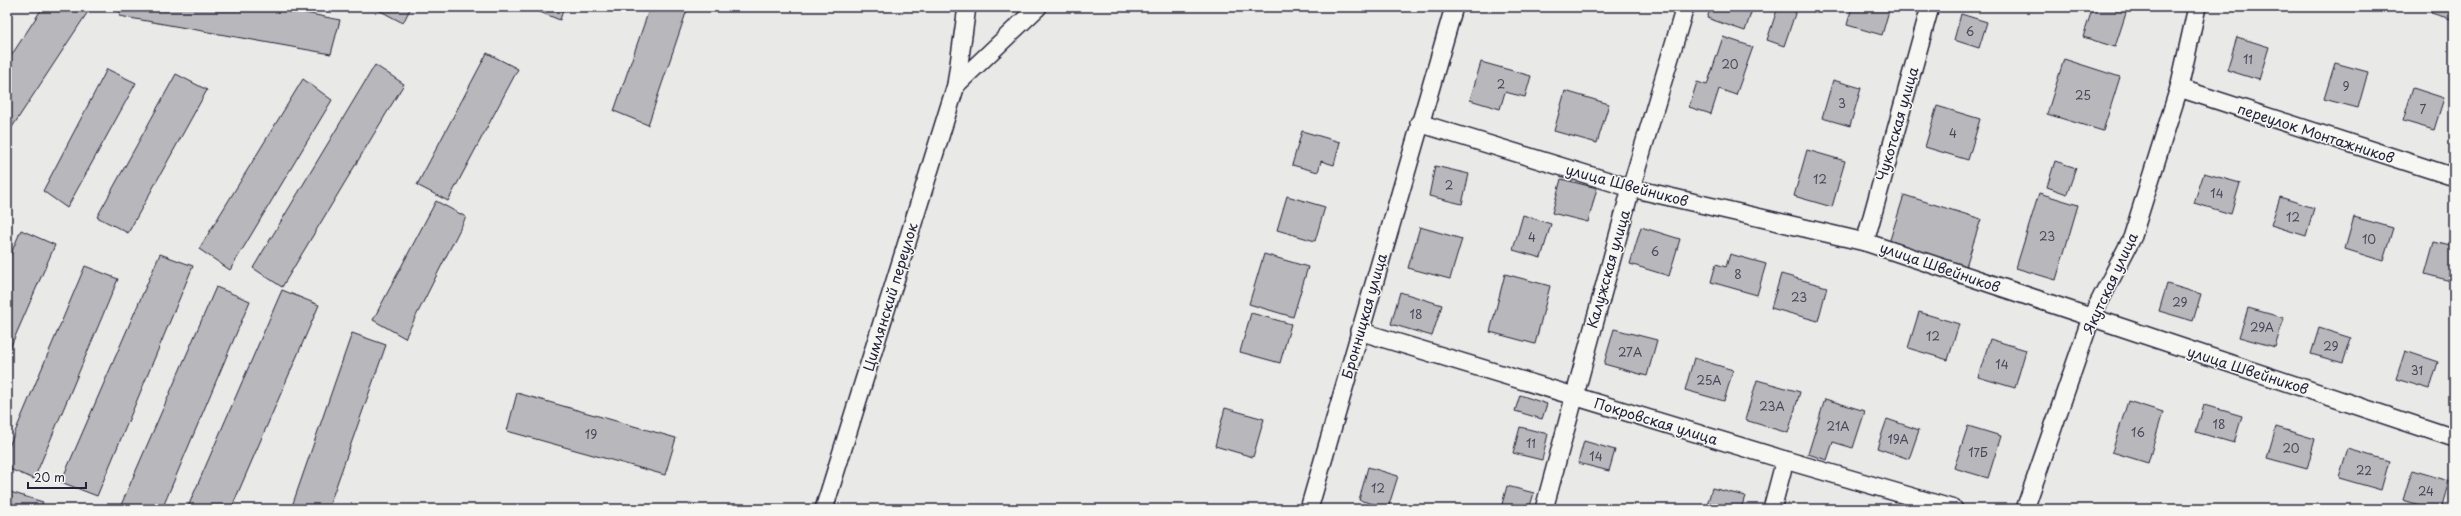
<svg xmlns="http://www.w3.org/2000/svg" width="2461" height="516" font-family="'Playpen Sans',sans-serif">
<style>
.building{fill:#b8b8bc;stroke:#22223b}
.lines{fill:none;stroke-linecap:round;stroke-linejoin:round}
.minor-casing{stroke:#22223b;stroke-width:20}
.minor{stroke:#f6f6f2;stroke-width:17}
.labels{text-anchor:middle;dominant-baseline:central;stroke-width:3;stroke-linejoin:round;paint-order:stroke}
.number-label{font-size:12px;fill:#48485b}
.street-label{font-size:14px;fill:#22223b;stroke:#f6f6f2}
</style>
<rect width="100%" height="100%" fill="#e9e9e7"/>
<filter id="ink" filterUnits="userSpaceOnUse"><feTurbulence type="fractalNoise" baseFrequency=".025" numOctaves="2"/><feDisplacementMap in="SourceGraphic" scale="8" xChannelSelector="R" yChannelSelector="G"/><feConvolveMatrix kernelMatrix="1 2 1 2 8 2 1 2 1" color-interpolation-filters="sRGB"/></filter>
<g filter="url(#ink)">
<g class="building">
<polygon points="43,7 91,7 7,135 7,62"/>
<polygon points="121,7 276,7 340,20 331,54 119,16"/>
<polygon points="373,7 411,7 403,23"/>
<polygon points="527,7 564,7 560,20"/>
<polygon points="650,7 688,7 648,125 614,111"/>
<polygon points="1711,7 1753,7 1745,31 1707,18"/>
<polygon points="1778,7 1797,8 1784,46 1767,40"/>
<polygon points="1852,7 1890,7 1882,35 1847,25"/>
<polygon points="2093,7 2128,7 2115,47 2083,37"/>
<polygon points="2433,7 2454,7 2454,20 2431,13"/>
<polygon points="1961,14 1987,22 1979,48 1954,40"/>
<polygon points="1723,37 1753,47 1736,95 1719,89 1711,114 1689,107 1697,82 1707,85"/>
<polygon points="2237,37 2269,47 2259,80 2227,70"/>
<polygon points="487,53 518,69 448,201 417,185"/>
<polygon points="2064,59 2120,77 2103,131 2047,114"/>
<polygon points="1481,62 1531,76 1525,97 1505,92 1500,109 1470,100"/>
<polygon points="2335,63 2368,72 2358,108 2324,99"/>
<polygon points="375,65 404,84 282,287 253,268"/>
<polygon points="107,69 136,83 67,208 43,191"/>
<polygon points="176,74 207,90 128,233 97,217"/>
<polygon points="303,79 332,100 230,270 199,249"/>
<polygon points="1833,80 1861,88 1850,126 1822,118"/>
<polygon points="2413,88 2444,98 2434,130 2403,121"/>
<polygon points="1565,91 1609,104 1597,143 1554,131"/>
<polygon points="1937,106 1980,119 1968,160 1925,147"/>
<polygon points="1302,131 1340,142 1334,165 1321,161 1318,172 1292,165"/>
<polygon points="1807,150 1845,161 1832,207 1794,196"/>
<polygon points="2055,161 2076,168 2067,194 2047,187"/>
<polygon points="1435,166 1469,174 1462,204 1429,196"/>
<polygon points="2204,173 2240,183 2231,214 2194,203"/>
<polygon points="1561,179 1597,188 1588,222 1552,213"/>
<polygon points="2039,193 2078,205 2056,280 2016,268"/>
<polygon points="1904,195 1981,219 1966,266 1889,243"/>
<polygon points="1287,196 1325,207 1315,241 1277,230"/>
<polygon points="2280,197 2314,208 2306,236 2271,225"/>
<polygon points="436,201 466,217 405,338 373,320"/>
<polygon points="1523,215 1551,224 1541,258 1513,250"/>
<polygon points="2354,217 2393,228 2383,261 2345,249"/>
<polygon points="1420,227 1462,239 1450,279 1408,268"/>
<polygon points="1641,227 1680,239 1669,276 1630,264"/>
<polygon points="21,230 55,245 7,355 7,263"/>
<polygon points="2434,242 2454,247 2454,282 2425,274"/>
<polygon points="160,254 193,266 97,496 61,482"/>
<polygon points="1264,254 1308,267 1293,317 1249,304"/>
<polygon points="1730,254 1766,264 1757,295 1711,282 1716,264 1726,267"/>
<polygon points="85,266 118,279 34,479 7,468 7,451"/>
<polygon points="1505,274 1550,286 1535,344 1490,332"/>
<polygon points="1781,274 1827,287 1818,321 1771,308"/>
<polygon points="2167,284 2201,294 2193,321 2159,311"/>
<polygon points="216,287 250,301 162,509 132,509 121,505"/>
<polygon points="282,290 319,305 231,509 187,509"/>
<polygon points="1400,292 1442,305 1432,336 1391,324"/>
<polygon points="2248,308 2284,318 2275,347 2239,337"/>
<polygon points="1919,312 1959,324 1948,360 1908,348"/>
<polygon points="1251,313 1291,324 1280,363 1240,352"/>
<polygon points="2319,328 2351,338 2343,363 2311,354"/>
<polygon points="1614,329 1657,340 1647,376 1604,364"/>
<polygon points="352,333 386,345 328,509 291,509"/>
<polygon points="1990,339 2026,350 2015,388 1978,377"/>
<polygon points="2405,351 2438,362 2430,389 2396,379"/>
<polygon points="1694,358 1733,370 1724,401 1685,390"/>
<polygon points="1757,380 1800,392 1788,433 1745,420"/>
<polygon points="517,393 676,438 665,475 507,431"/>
<polygon points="1520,395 1547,404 1542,419 1515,411"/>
<polygon points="1825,399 1865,411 1853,448 1833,442 1827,460 1808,454"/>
<polygon points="2128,401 2163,412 2148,463 2112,452"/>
<polygon points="2204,405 2242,416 2234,443 2196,432"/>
<polygon points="1225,408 1264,419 1253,457 1215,446"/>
<polygon points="1887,419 1919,430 1909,459 1877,448"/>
<polygon points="1968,426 2001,436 1988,478 1954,468"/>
<polygon points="1520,427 1548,434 1542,460 1513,453"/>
<polygon points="2276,427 2315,439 2307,469 2267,458"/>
<polygon points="1584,441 1615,450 1609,471 1578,463"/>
<polygon points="2348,449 2389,461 2381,490 2339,478"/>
<polygon points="1368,467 1398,476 1388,508 1359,500"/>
<polygon points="2412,470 2449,481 2441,509 2433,509 2403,500"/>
<polygon points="1507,486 1534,493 1529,509 1501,508"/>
<polygon points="1712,488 1745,496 1741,509 1706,509"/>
<polygon points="7,491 43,502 40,509 7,509"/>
</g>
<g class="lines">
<g class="minor-casing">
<g id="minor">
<polyline points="956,85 1038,7"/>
<polyline points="2179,88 2454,177"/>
<polyline points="1419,123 1631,188 1865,242 2454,438"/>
<polyline points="1865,242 1930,7"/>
<polyline points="1359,331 1785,460 1954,509"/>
<polyline points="824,509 956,85 967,7"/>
<polyline points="1309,509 1454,7"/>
<polyline points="1544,509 1631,188 1685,7"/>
<polyline points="1772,509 1785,460"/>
<polyline points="2025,509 2091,318 2132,238 2179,88 2197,7"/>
</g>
</g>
<use href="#minor" class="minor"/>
</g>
</g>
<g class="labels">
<g class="number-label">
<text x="1970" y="31">6</text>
<text x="2248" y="59">11</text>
<text x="1730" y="64">20</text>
<text x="1501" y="84">2</text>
<text x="2346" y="86">9</text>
<text x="2083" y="95">25</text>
<text x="1842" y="103">3</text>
<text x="2423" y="109">7</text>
<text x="1953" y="133">4</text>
<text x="1820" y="179">12</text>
<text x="1449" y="185">2</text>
<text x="2217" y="193">14</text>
<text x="2293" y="217">12</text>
<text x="2047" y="236">23</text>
<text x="1532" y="237">4</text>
<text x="2369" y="239">10</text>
<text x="1655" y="251">6</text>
<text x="1738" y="274">8</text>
<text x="1799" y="297">23</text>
<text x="2180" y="302">29</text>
<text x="1416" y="314">18</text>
<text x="2262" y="327">29А</text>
<text x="1933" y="336">12</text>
<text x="2331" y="346">29</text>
<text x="1630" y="352">27А</text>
<text x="2002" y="364">14</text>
<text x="2417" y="370">31</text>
<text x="1709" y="380">25А</text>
<text x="1772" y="406">23А</text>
<text x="2219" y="424">18</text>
<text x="1838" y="426">21А</text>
<text x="2138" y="432">16</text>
<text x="591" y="434">19</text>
<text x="1898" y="439">19А</text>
<text x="1531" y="443">11</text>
<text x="2291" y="448">20</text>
<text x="1978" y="452">17Б</text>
<text x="1596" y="456">14</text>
<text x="2364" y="470">22</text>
<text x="1378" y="488">12</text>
<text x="2426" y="491">24</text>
</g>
<g class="street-label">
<text transform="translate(1897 124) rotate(-74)">Чукотская улица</text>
<text transform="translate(2316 133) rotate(18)">переулок Монтажников</text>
<text transform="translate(1627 185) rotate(15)">улица Швейников</text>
<text transform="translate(1940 267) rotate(19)">улица Швейников</text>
<text transform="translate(1608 269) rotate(-74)">Калужская улица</text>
<text transform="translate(2110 283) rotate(-65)">Якутская улица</text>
<text transform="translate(890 297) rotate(-73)">Цимлянский переулок</text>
<text transform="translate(1364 316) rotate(-74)">Бронницкая улица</text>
<text transform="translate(2248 370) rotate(18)">улица Швейников</text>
<text transform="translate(1656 421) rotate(17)">Покровская улица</text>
</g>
</g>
<rect width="2461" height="516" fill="none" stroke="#f6f6f2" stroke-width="24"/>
<rect x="12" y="12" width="2437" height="492" fill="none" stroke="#22223b" stroke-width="1.5" filter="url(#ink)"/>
<path d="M28 482v6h58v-6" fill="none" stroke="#22223b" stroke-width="2"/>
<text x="34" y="482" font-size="12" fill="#22223b" stroke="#f6f6f2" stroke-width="3" paint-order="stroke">20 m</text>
</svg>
